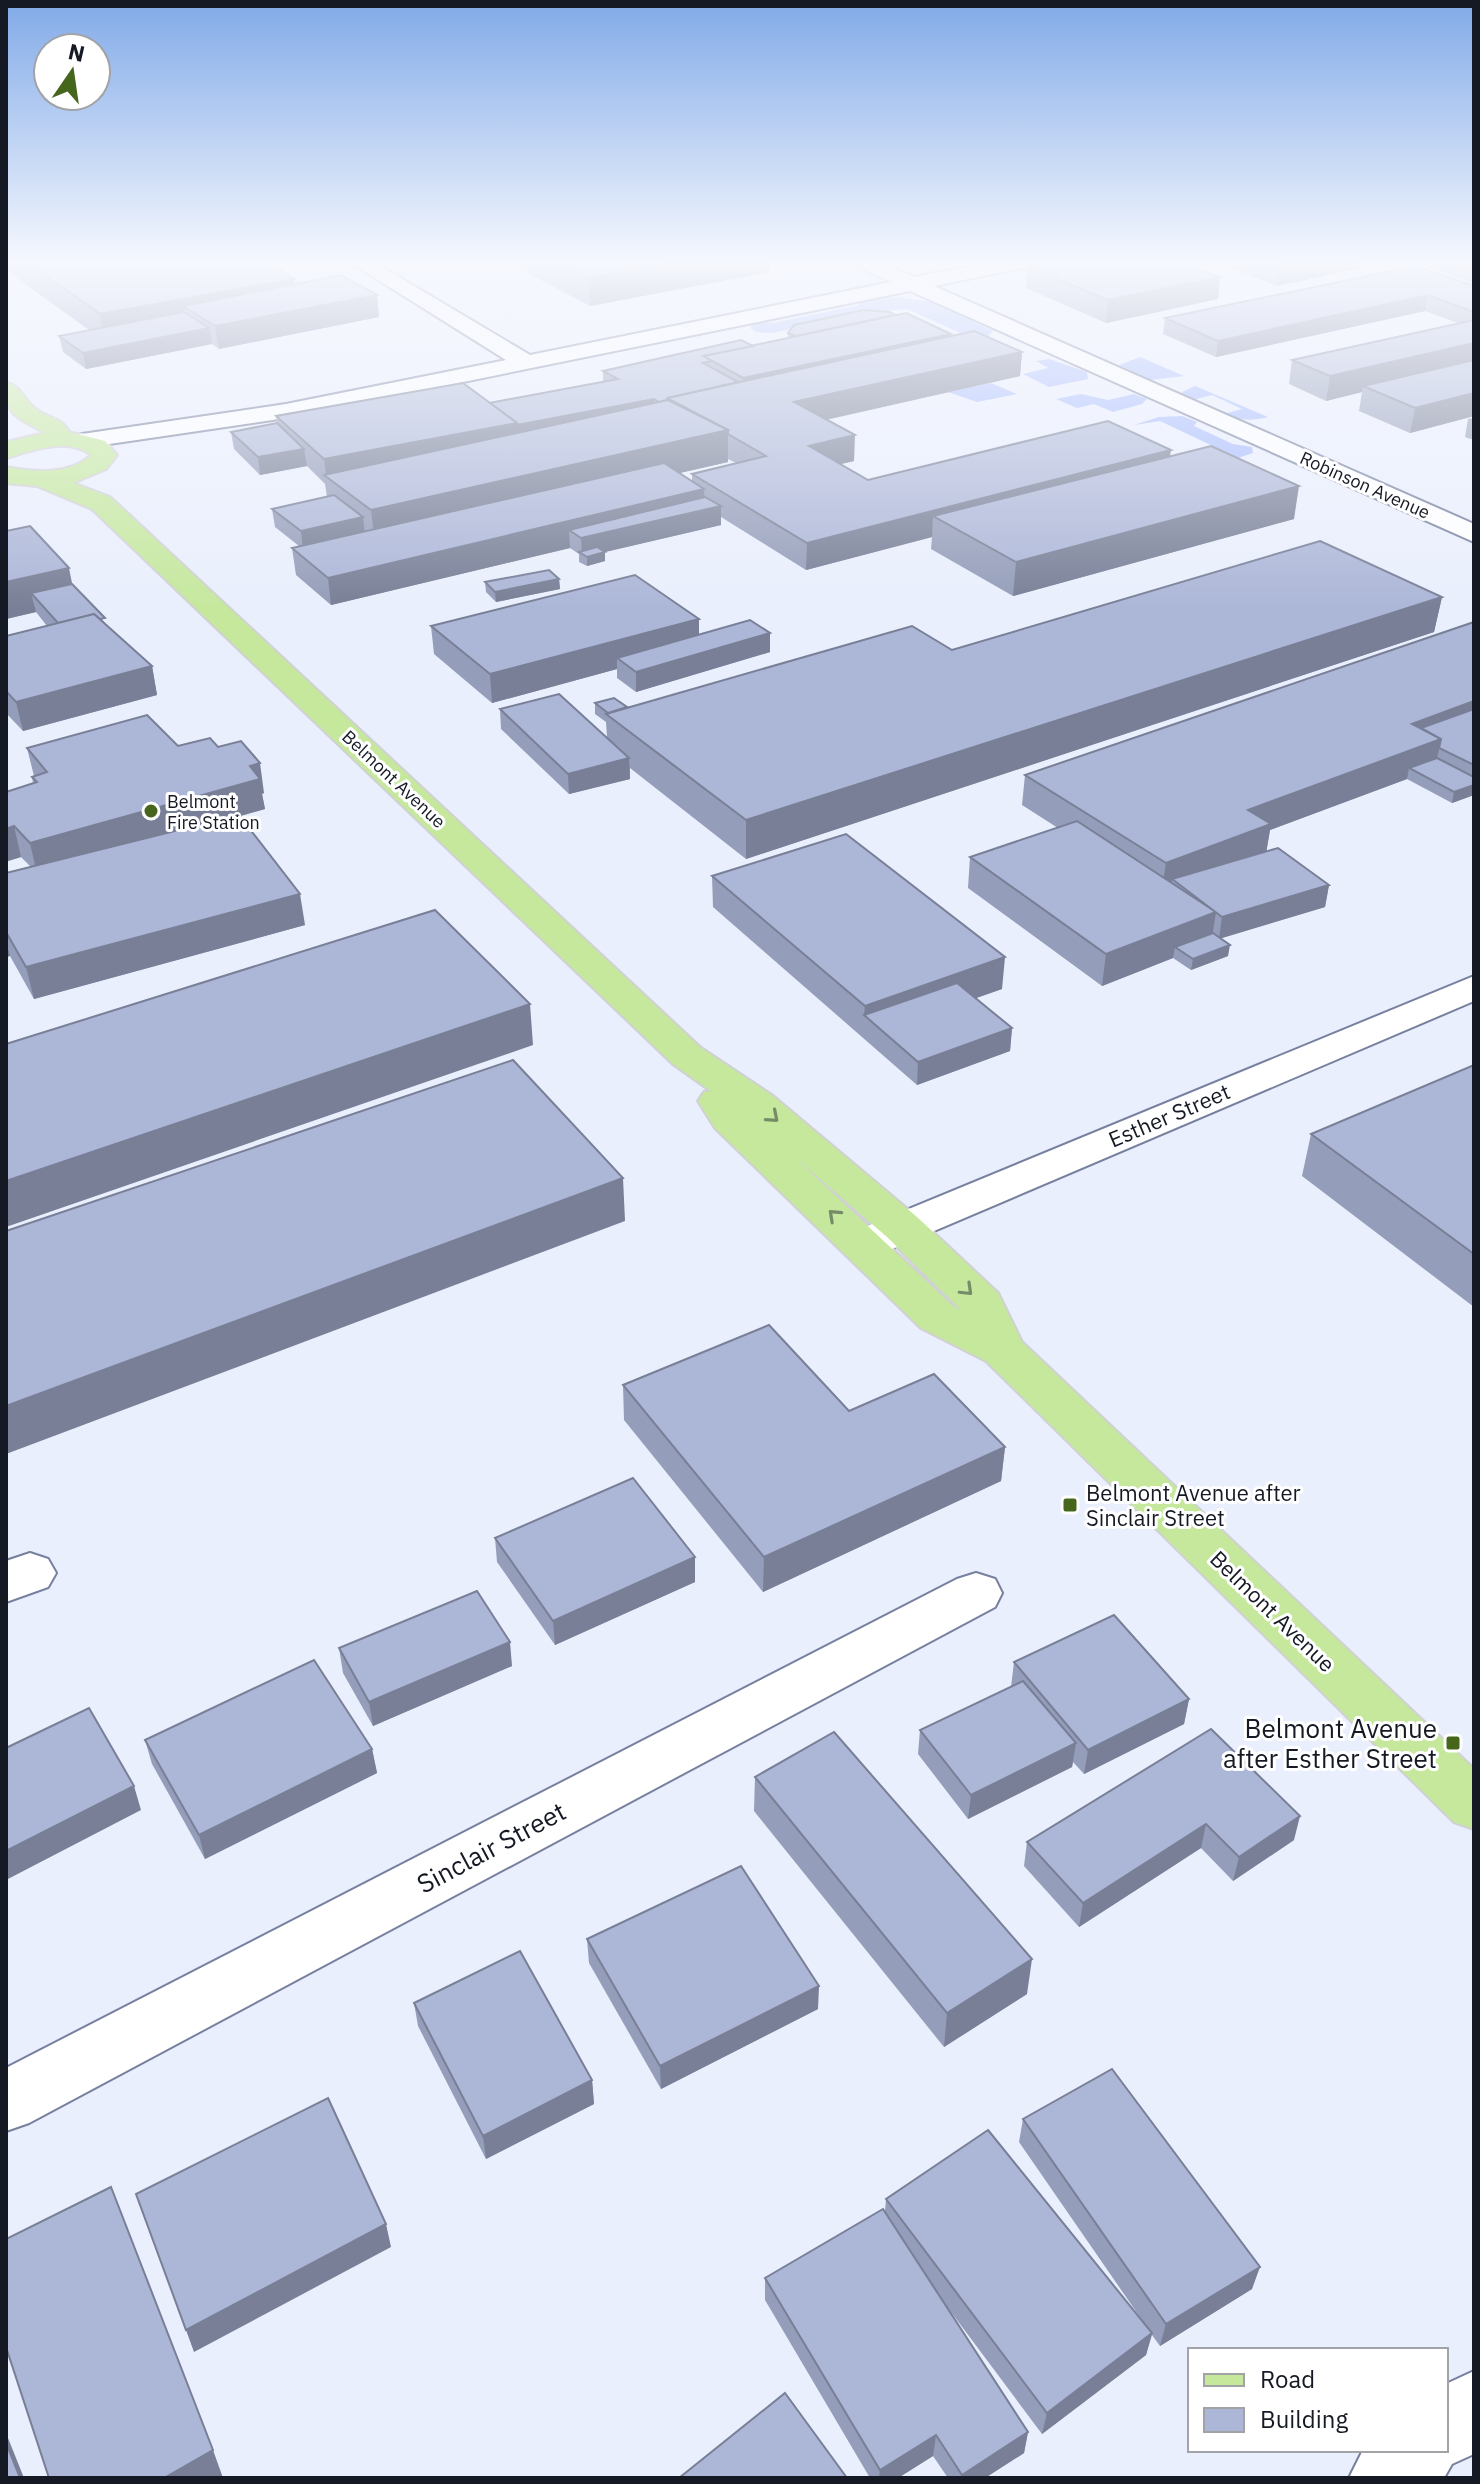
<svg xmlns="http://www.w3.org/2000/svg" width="1480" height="2484" font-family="'IBM Plex Sans',sans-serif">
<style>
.green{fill:#a4b8fd}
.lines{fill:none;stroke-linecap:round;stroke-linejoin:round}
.minor-casing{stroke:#77809e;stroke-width:4}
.major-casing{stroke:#d0d1d3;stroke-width:4}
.minor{fill:#fff;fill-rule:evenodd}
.major{fill:#c5e89d;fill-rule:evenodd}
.wall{fill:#949db9;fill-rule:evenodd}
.shaded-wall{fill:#787f96}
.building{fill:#acb6d7;stroke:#787f96;stroke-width:2}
.oneway{stroke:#768b67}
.poi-dot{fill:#46661c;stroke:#fff;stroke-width:3}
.labels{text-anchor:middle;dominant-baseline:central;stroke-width:6;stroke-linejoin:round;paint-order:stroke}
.far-street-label{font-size:18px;fill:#151924;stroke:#fff}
.far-poi-label{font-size:18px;fill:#151924;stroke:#fff;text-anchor:start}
.street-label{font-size:22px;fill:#151924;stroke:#fff}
.poi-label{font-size:22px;fill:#151924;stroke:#fff;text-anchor:start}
.near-poi-label{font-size:26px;fill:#151924;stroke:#fff;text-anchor:end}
.near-street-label{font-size:26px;fill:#151924;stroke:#fff}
</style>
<rect width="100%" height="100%" fill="#eaeffd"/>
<g class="green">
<polygon points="896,297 932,302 993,331 988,336 974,339 907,309 864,313 772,333 756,332 750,328 757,322 772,323 859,305 858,302"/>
<polygon points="1140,357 1184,376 1150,380 1119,365"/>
<polygon points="1049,359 1087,372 1088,379 1049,387 1023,374 1048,368 1036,361"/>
<polygon points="991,383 1017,394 977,402 948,392"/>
<path d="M1195,386L1268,417C1253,421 1239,421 1224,414L1242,409L1212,395L1193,400L1184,397L1182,392Z"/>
<polygon points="1081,394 1108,400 1134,394 1147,399 1142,404 1113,412 1094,404 1077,408 1056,399"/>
<polygon points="1182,416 1197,422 1194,426 1233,444 1252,447 1253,453 1238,458 1160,421 1134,425 1159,417"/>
</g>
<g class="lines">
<g class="minor-casing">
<g id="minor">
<polygon points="348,261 372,261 530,355 891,282 854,265 851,261 878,261 915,277 996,261 1036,261 1026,267 934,286 1474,524 1474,542 910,291 286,418 82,448 73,446 70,441 73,436 82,434 286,404 506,360"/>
<polygon points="1474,976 1474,1001 880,1254 864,1258 848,1254 842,1244 848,1234"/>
<polygon points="30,1553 48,1559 56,1573 48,1587 6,1602 6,1561"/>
<polygon points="976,1573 995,1579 1002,1593 995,1607 29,2123 6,2131 6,2068 957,1579"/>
<polygon points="1474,2371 1474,2454 1452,2464 1444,2478 1349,2478 1363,2450 1446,2450 1446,2384"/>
</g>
</g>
<g class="major-casing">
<path id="major" d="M6,382C21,386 24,400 36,409C47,418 63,418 69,432L105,441L117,455L106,469L73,483L110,497L701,1048L773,1096L917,1217L998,1293L1022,1342L1474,1769V1829L1454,1822L986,1361L921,1328L715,1128L698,1101L704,1092L711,1091L673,1064L92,509L37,486L6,483V467C33,472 69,476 91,455C68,436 31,451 6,458V442L45,433C17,416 6,419 6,382ZM791,1154L887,1237L961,1310L953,1306Z"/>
</g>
<use href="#minor" class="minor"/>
<use href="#major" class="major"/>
</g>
<g class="wall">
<polygon points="6,261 265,261 295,284 377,295 379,317 219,349 212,344 86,369 63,352 59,336 89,330 6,270"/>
<polygon points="504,261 769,261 769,272 590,306"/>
<polygon points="1212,261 1368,261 1366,261 1365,267 1277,286"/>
<polygon points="1414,261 1474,261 1474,284"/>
<polygon points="1027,266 1220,277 1218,299 1106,323 1026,288"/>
<polygon points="1474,286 1474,416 1410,433 1359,411 1362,392 1326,401 1289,384 1292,360 1458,323 1425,311 1216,357 1163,334 1165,318"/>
<path d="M788,333L951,334V336L1022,352L1020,376L826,420L854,461L840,464L868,480L1170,456L1294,519L1013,596L931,549L932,537L806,570L721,517V525L605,552V561L587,566L579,562V554L570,548L331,605L296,575L292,548L299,546L275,527L272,509L327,497L325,484L307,466L260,475L234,449L231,432L277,423L276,416L489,403L603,382V371L753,346L788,338ZM728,459L736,463L692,474V481L679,473L728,462Z"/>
<polygon points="1474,418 1474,440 1465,437 1468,419"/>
<polygon points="6,531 72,584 106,624 152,666 157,695 23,731 6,713 6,636 47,626 36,612 6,619"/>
<polygon points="559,579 560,589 496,602 486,592 485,582"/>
<polygon points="1442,597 1434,632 746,859 630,768 630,779 569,794 501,729 500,709 607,737 606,722 595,714 595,703 627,707 952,650"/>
<polygon points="1474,622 1474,795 1452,803 1407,779 1270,830 1266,852 1329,885 1325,907 1221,938 1228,956 1191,970 1173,958 1102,986 968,888 970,857 1058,828 1022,805 1025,775"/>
<polygon points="431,626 699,635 770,652 636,692 617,678 617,669 492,703 434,654"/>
<polygon points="178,746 218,747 264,793 262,794 265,809 240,816 305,925 34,999 10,956 6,957 6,873 31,867 21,857 8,861 6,857 6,792 33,783 32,777 34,776 27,748"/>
<polygon points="712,876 1002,989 976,998 1012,1028 1010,1051 917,1085 713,907"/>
<polygon points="1474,1065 1474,1307 1302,1176 1311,1134"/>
<polygon points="623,1385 849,1411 1005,1447 1001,1481 763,1592 624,1420"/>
<polygon points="495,1538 695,1582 555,1645 497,1562"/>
<polygon points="339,1648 512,1666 373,1726 343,1673"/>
<polygon points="1014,1662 1189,1699 1184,1724 1084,1774 1073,1762 1072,1767 968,1819 918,1754 920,1730 1011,1687"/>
<polygon points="1211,1729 1294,1840 1233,1881 1201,1848 1079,1927 1024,1866 1027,1842"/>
<polygon points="145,1740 372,1749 377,1773 205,1859 152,1764"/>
<polygon points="755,1777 1027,1994 944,2047 754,1811"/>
<polygon points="587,1939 818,2009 661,2089 589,1963"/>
<polygon points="414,2003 592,2080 594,2104 486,2159 418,2026"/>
<polygon points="1023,2119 1252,2289 1160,2346 1152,2335 1146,2355 1042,2434 945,2304 1028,2432 1024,2453 985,2478 948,2478 933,2456 898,2478 870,2478 765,2300 765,2278 885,2211 886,2199 1144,2323 1019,2142"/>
</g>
<g class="shaded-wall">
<polygon points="681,261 769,261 769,272 590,306 588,278"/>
<polygon points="1293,261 1368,261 1366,261 1365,267 1277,286 1280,263"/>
<polygon points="1220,277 1218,299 1106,323 1108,300"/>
<polygon points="294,279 298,307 183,306 186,328 105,343 100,314"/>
<polygon points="377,295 379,317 219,349 215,326"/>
<polygon points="1428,295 1425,311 1216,357 1218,341"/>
<polygon points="209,328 212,344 86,369 83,353"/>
<polygon points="951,334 950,357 743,385 743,378"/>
<polygon points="1474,343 1474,366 1363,386 1362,392 1326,401 1330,376"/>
<polygon points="1022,352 1020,376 793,427 794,402"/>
<polygon points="1474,393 1474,416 1410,433 1415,408"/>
<polygon points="654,399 654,416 326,476 324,459"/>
<polygon points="728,430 728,462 375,543 371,510"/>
<polygon points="855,435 854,461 808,472 809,446"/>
<polygon points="304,449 307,466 260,475 258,457"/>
<polygon points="1171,450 1167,475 933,516 932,537 806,570 807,543"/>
<polygon points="1299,486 1294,519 1013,596 1016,562"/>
<polygon points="704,489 705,510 721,506 721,525 605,552 605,561 587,566 587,557 582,554 581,538 569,530 570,548 331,605 328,578"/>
<polygon points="363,517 365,536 303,550 301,531"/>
<polygon points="69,568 76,603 31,593 36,612 6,619 6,582"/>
<polygon points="559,579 560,589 496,602 495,592"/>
<polygon points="1442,597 1434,632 746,859 746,820"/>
<polygon points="699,619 699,647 617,658 617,669 492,703 490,674"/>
<polygon points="770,633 770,652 636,692 636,672"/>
<polygon points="152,666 157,695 23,731 16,702"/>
<polygon points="1474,701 1474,728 1441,740 1435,768 1409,768 1407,779 1270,830 1266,854 1172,879 1171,890 1161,894 1166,863 1248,810 1412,724"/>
<polygon points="629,758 630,779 569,794 568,774"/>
<polygon points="260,763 264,793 262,794 265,809 37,874 30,843"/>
<polygon points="1474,785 1474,795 1452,803 1454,792"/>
<polygon points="14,826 21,857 8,861 6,851 6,829"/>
<polygon points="1329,885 1325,907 1219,939 1222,917"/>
<polygon points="300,894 305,925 34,999 26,967"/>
<polygon points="1216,912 1211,944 1175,947 1173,958 1102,986 1106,954"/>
<polygon points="6,945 7,945 10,956 6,957"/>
<polygon points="1230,945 1228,956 1191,970 1193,959"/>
<polygon points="1005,957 1002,989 882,1031 864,1015 865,1006"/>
<polygon points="530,1004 533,1045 6,1227 6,1181"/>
<polygon points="1012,1028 1010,1051 917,1085 918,1062"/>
<polygon points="623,1178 625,1221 6,1454 6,1406"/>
<polygon points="1005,1447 1001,1481 763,1592 764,1557"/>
<polygon points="695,1557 695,1582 555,1645 553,1621"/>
<polygon points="510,1642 512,1666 373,1726 369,1702"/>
<polygon points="1189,1699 1184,1724 1084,1774 1088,1750"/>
<polygon points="1076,1743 1072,1767 968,1819 971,1795"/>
<polygon points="372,1749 377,1773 205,1859 199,1835"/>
<polygon points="134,1786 141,1810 6,1880 6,1851"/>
<polygon points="1300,1816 1294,1840 1233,1881 1239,1857"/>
<polygon points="1206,1824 1201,1848 1079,1927 1083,1903"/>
<polygon points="1032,1959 1027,1994 944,2047 947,2013"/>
<polygon points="819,1986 818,2009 661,2089 660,2066"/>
<polygon points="592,2080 594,2104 486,2159 483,2136"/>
<polygon points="386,2224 391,2247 194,2352 186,2330"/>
<polygon points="1260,2267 1252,2289 1160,2346 1166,2324"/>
<polygon points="1152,2333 1146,2355 1042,2434 1047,2413"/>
<polygon points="1028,2432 1024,2453 985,2478 961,2478 962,2475"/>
<polygon points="6,2433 24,2478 20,2478 6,2443"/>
<polygon points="936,2435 933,2456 898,2478 879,2478 880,2470"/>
<polygon points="213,2450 223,2478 164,2478"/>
</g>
<g class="building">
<polygon points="26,261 265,261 294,279 100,314"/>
<polygon points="555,261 681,261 588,278"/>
<polygon points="1053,261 1179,261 1220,277 1108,300 1027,266"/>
<polygon points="1273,261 1293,261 1280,263"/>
<polygon points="1456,261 1474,261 1474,268"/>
<polygon points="1416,266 1474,286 1474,312 1428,295 1218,341 1165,318"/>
<polygon points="341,275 377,295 215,326 183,306"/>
<polygon points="864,310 890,312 895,315 796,336 788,333 794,325"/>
<polygon points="184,312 209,328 83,353 59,336"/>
<polygon points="906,313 951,334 743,378 703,356"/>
<polygon points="1474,320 1474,343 1330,376 1292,360"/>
<polygon points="974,331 1022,352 794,402 855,435 809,446 868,480 1108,421 1171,450 807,543 692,474 766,456 728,434 728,430 667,398"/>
<polygon points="741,340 753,346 703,356 712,361 703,363 738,382 667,398 667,400 659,402 654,399 517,425 489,403 618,379 603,371"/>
<polygon points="1474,360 1474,393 1415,408 1363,386"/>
<polygon points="463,383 517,423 324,459 276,416"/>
<polygon points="668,400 728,430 371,510 324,475"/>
<polygon points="277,423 304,449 258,457 231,432"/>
<polygon points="1211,446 1299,486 1016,562 933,516"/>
<polygon points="664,463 704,489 328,578 292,548"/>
<polygon points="334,495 363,517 301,531 272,509"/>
<polygon points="705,497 721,506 581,538 569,530"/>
<polygon points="30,526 69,568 6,582 6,531"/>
<polygon points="1320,541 1442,597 746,820 606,714 912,626 952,650"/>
<polygon points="597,547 605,552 587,557 579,552"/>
<polygon points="549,570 559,579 495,592 485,582"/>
<polygon points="635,575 699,619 490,674 431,626"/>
<polygon points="72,584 105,618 100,619 94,614 58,623 31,593"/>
<polygon points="94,614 152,666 16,702 6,691 6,636"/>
<polygon points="750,620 770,633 636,672 617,658"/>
<polygon points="1474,622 1474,701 1412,724 1441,739 1248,810 1271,824 1166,863 1025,775"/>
<polygon points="559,694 629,758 568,774 500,709"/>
<polygon points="614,698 627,707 608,713 595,703"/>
<polygon points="1474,709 1474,765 1439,748 1441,739 1421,728"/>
<polygon points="147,715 178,746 210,738 218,747 241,741 260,763 250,766 260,779 30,843 14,826 6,829 6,792 37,782 32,777 47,772 27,748"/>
<polygon points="1437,758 1474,777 1474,785 1454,792 1409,768"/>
<polygon points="239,815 300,894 26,967 6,932 6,873"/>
<polygon points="1077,821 1216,912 1106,954 970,857"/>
<polygon points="846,834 1005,957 865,1006 712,876"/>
<polygon points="1278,848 1329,885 1222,917 1172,879"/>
<polygon points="435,910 530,1004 6,1181 6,1044"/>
<polygon points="1213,933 1230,945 1193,959 1175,947"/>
<polygon points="957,983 1012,1028 918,1062 864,1015"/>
<polygon points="513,1060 623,1178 6,1406 6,1231"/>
<polygon points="1474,1065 1474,1254 1311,1134"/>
<polygon points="769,1325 849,1411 934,1374 1005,1447 764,1557 623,1385"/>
<polygon points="633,1478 695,1557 553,1621 495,1538"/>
<polygon points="477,1591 510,1642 369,1702 339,1648"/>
<polygon points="1114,1615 1189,1699 1088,1750 1014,1662"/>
<polygon points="314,1660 372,1749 199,1835 145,1740"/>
<polygon points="1023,1681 1076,1743 971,1795 920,1730"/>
<polygon points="89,1708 134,1786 6,1851 6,1748"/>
<polygon points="1211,1729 1300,1816 1239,1857 1206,1824 1083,1903 1027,1842"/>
<polygon points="834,1732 1032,1959 947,2013 755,1777"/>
<polygon points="741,1866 819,1986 660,2066 587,1939"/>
<polygon points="520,1951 592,2080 483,2136 414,2003"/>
<polygon points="1112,2069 1260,2267 1166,2324 1023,2119"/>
<polygon points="328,2098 386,2224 186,2330 136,2194"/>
<polygon points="988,2130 1152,2333 1047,2413 886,2199"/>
<polygon points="111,2187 213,2450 164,2478 49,2478 6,2347 6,2239"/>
<polygon points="883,2209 1028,2432 962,2475 936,2435 880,2470 765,2278"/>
<polygon points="785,2393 847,2478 679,2478"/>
<polygon points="6,2443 20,2478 6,2478"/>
</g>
<defs><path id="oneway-chevron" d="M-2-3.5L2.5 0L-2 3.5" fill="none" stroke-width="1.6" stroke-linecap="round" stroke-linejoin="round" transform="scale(2)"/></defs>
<g class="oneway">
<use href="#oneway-chevron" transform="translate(773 1117) rotate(41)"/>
<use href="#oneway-chevron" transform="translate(834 1215) rotate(-137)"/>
<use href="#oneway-chevron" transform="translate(967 1290) rotate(44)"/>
</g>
<linearGradient id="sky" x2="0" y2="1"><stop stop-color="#81aae8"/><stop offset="0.43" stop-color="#f6f8fe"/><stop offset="1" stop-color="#f6f8fe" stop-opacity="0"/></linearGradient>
<rect width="1480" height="609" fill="url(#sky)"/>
<g class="poi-dot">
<circle cx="151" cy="811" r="8"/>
<rect x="1062" y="1497" width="16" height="16" rx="4"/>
<rect x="1445" y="1735" width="16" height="16" rx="4"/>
</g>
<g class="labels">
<g class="far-street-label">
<text transform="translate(1365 485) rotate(24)">Robinson Avenue</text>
<text transform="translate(394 779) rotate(43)">Belmont Avenue</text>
</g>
<g class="far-poi-label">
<text x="167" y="801">Belmont<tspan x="167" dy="21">Fire Station</tspan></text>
</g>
<g class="street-label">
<text transform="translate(1169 1115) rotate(-23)">Esther Street</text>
<text transform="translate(1273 1611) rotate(44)">Belmont Avenue</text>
</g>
<g class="poi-label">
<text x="1086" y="1492">Belmont Avenue after<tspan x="1086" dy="25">Sinclair Street</tspan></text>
</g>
<g class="near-poi-label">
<text x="1437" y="1728">Belmont Avenue<tspan x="1437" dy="30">after Esther Street</tspan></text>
</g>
<g class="near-street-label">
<text transform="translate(491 1847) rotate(-28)">Sinclair Street</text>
</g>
</g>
<rect width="1480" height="2484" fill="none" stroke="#151924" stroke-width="16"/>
<rect x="1188" y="2348" width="260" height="104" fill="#ffffff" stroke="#a1a3a7" stroke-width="2"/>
<rect x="1204" y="2374" width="40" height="12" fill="#c5e89d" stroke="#a1a3a7" stroke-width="2"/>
<text x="1260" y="2388" font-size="24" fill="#151924">Road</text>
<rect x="1204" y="2408" width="40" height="24" fill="#acb6d7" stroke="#a1a3a7" stroke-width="2"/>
<text x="1260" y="2428" font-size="24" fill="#151924">Building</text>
<g transform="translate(72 72) rotate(13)"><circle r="38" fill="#ffffff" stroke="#a1a3a7" stroke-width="2"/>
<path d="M0-6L14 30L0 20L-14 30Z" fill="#46661c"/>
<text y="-12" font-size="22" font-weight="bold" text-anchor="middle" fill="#151924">N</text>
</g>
</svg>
